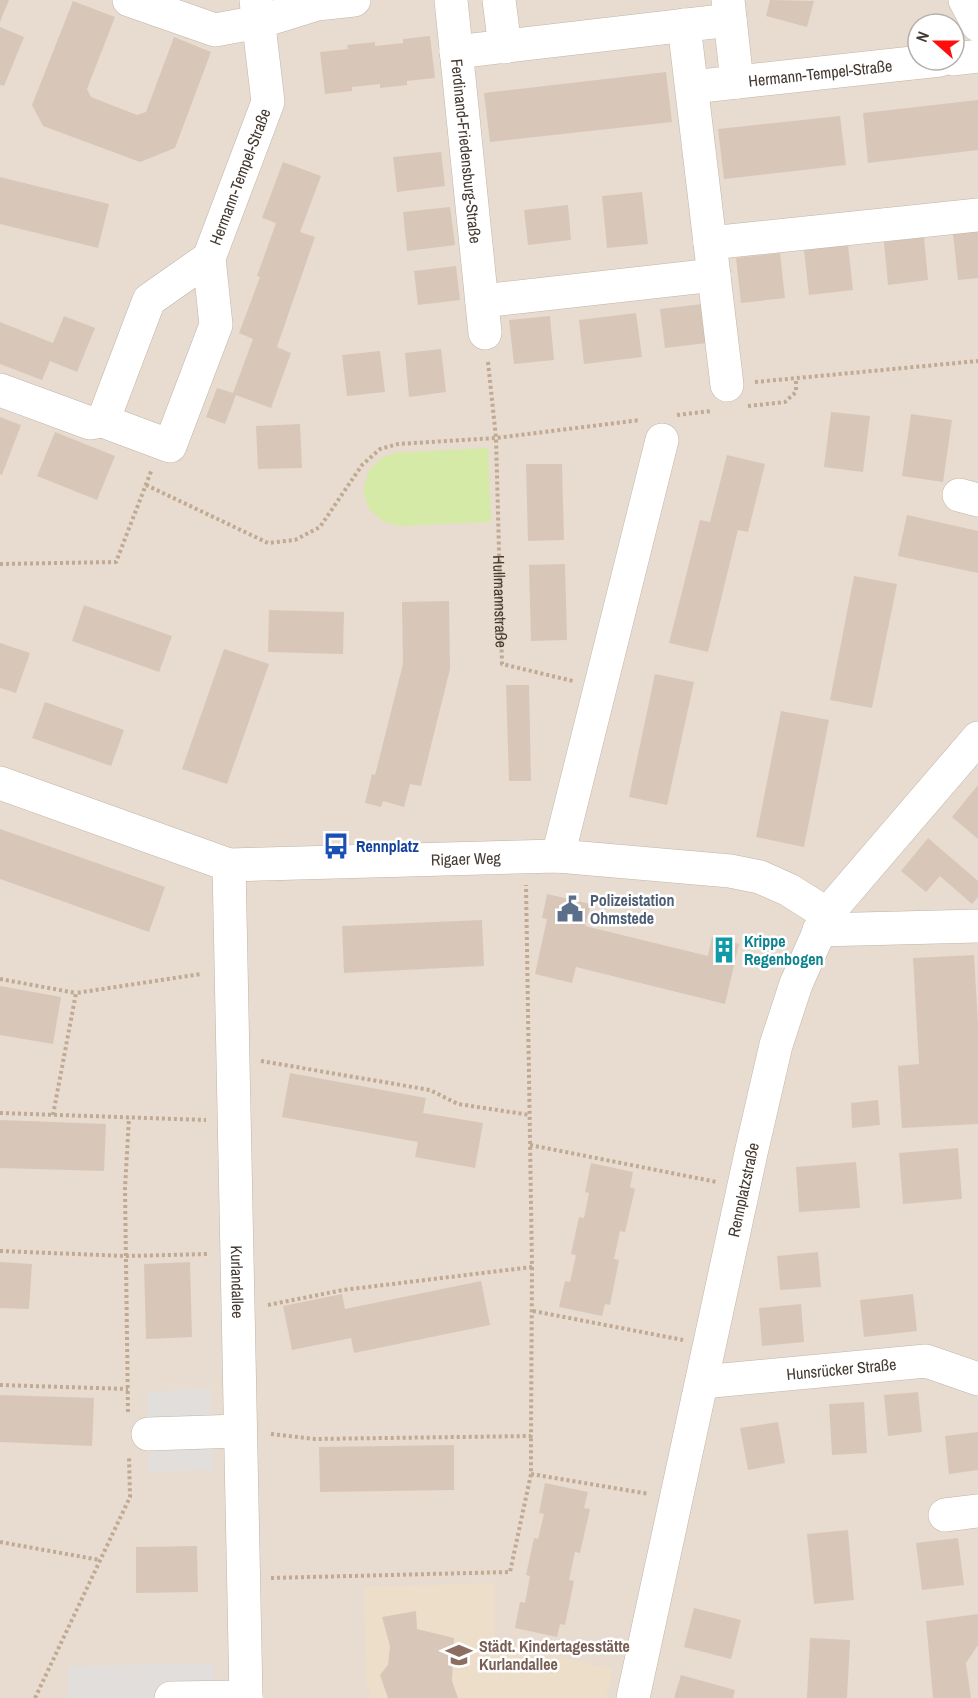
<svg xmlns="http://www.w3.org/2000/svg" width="978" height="1698" font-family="'Archivo Narrow',sans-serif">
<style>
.residential{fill:#e7dccf;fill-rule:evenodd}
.education{fill:#eddeca}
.green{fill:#d5eaa6}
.parking{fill:#e2dedb}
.building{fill:#d8c7b9}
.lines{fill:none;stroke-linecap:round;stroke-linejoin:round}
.minor-casing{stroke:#c1b4a7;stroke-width:34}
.path{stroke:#c1aa94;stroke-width:4;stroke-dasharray:3 3;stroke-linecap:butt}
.minor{stroke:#fff;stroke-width:33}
.labels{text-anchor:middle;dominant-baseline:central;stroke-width:5;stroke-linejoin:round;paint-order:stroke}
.street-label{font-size:16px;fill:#443a32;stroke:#fff}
.transit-label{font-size:16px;font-weight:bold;fill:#164399;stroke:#fff;text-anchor:start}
.service-label{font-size:16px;font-weight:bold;fill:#4e5e75;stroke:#fff;text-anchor:start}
.culture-label{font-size:16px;font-weight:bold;fill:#0d838f;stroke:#fff;text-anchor:start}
.education-label{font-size:16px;font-weight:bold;fill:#785e54;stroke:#fff;text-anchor:start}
</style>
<rect width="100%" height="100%" fill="#f2ebe1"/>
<path class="residential" d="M0,0H978V1698H0ZM918,24H954V60H918Z"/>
<polygon class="education" points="495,1583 495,1639 612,1670 606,1698 373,1698 366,1684 364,1587"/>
<polygon class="green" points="488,448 491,522 399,526 384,522 369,509 363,491 369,470 383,457 395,453"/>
<g class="parking">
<polygon points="210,1389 213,1470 149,1472 147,1392"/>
<polygon points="214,1663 215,1698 68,1698 68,1666"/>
</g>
<g class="building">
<polygon points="0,0 9,0 0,22"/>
<polygon points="770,0 814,1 807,27 766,16"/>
<polygon points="73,1 115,17 87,89 91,97 137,115 146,112 174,37 211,52 175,148 140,162 43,126 32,105"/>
<polygon points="0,27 24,37 4,86 0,85"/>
<polygon points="430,36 435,78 407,81 407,85 380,88 380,84 352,87 352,91 325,94 320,52 348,49 347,45 375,42 375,46 403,43 403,39"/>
<polygon points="666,72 672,122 490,142 484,93"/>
<polygon points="978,100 978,150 868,163 863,113"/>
<polygon points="840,116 846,165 724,179 718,129"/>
<polygon points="441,152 445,186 397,192 393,157"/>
<polygon points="283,162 321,176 300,232 315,237 277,347 291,353 271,408 236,395 225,424 206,417 217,388 233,393 253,339 239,333 260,277 257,276 276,223 262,218"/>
<polygon points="0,177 109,204 98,248 0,224"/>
<polygon points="642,192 648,244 607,248 602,196"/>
<polygon points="568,205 571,240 528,245 524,210"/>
<polygon points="450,207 455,245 407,251 403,212"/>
<polygon points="978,230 978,278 958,280 953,234"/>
<polygon points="924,237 928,280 888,285 884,242"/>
<polygon points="848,245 853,290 809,295 804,250"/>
<polygon points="780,253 785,298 741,303 736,258"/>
<polygon points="456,266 460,300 418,305 414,271"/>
<polygon points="702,304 707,343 665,348 660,309"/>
<polygon points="636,313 642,357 584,364 579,320"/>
<polygon points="64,316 95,328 77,372 50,361 42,380 0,364 0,322 53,343"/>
<polygon points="550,316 554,360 514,364 509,320"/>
<polygon points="441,349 446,392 409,397 405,353"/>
<polygon points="380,351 385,392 347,396 342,355"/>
<polygon points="831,412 870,416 863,472 824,467"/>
<polygon points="911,414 952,420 943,482 902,476"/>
<polygon points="0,417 21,425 2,475 0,474"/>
<polygon points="300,424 302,468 258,469 256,426"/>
<polygon points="55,432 115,456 97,500 37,476"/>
<polygon points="727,455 765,464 748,532 738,530 708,652 669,643 700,520 710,522"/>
<polygon points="526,464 562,464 564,540 528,541"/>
<polygon points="907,515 978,531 978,573 898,556"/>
<polygon points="565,564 567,640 531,641 529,565"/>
<polygon points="854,576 897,584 872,708 830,700"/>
<polygon points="449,601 450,669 421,786 410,784 404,807 383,801 381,807 365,803 372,774 375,775 403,664 402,602"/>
<polygon points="84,605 172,636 159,672 72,641"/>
<polygon points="269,610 344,612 343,654 268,652"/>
<polygon points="0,643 30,653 16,693 0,688"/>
<polygon points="224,649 269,664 227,784 182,769"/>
<polygon points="655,674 694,682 667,805 629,797"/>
<polygon points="506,685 529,685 531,781 509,781"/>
<polygon points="45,702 124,730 111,766 32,738"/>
<polygon points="781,711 829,720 804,847 756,837"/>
<polygon points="978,785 978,839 952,817"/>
<polygon points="0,829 165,887 149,932 0,879"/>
<polygon points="928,838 978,881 978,897 972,904 940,876 926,892 901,871"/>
<polygon points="547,894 591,904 585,926 708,956 712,937 739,944 725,1004 576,967 572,983 535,974 547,919 542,918"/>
<polygon points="482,920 484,966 344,973 342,926"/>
<polygon points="974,955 978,1024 978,1124 902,1128 898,1066 919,1064 913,958"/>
<polygon points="0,986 61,997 53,1044 0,1035"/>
<polygon points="290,1073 426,1098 423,1113 483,1123 475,1168 415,1157 418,1142 282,1117"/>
<polygon points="878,1100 880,1125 852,1128 851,1103"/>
<polygon points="0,1120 106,1124 104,1171 0,1168"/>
<polygon points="958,1148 962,1199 903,1204 899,1153"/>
<polygon points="856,1162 860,1208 799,1212 796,1167"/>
<polygon points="591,1163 633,1172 630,1187 635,1189 625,1232 620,1231 614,1259 619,1260 610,1305 605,1304 602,1316 559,1307 565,1281 570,1282 576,1255 571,1254 579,1217 584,1218 589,1193 585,1192"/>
<polygon points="818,1252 821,1287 780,1290 777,1256"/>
<polygon points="0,1262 32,1264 29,1309 0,1308"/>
<polygon points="190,1262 192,1337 146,1339 144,1264"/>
<polygon points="481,1281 490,1325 354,1353 351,1338 292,1350 283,1306 342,1294 345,1309"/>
<polygon points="913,1294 917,1331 864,1337 860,1300"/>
<polygon points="801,1304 804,1342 762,1346 759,1308"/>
<polygon points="918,1392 922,1432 888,1436 884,1395"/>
<polygon points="0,1395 94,1398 92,1446 0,1442"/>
<polygon points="864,1402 867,1453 832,1455 829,1404"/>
<polygon points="778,1422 785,1463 748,1470 740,1428"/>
<polygon points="978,1432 978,1470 949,1474 945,1436"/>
<polygon points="454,1445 454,1490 320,1492 319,1447"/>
<polygon points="545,1483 588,1492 584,1508 590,1509 580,1553 575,1552 569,1580 574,1581 565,1625 560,1624 557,1637 515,1628 520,1602 525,1603 530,1576 526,1575 534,1538 538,1539 544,1514 539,1513"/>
<polygon points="848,1530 854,1600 814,1604 807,1534"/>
<polygon points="958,1538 964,1585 922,1590 916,1543"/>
<polygon points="197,1546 198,1592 136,1593 136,1547"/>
<polygon points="694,1608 741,1620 731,1659 684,1647"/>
<polygon points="416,1611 417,1629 454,1638 452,1681 458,1698 388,1698 380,1675 388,1665 390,1646 382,1617"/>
<polygon points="978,1614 978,1645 966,1663 971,1698 933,1698 926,1621"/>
<polygon points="810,1638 850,1640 847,1698 807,1698"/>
<polygon points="681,1675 735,1690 733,1698 674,1698"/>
</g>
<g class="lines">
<g class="minor-casing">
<g id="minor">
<polyline points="129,0 215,30 259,22 317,4 354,0"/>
<path id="s2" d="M451,0L485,333"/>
<polyline points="499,0 505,47"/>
<polyline points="728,0 737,82"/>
<polyline points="965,0 978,25"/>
<polyline points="684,25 727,385"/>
<polyline points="456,52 730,20"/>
<polyline points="954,59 978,56"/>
<path id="s3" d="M692,87L940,60"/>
<polyline points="710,243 978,215"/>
<path id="s4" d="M209,258L216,325L170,446L103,421L149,300L209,258L268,102L256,0"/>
<polyline points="482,301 714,275"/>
<polyline points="0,390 90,423 103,421"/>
<polyline points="959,495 978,500"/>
<path id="s5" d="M0,783L229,865L558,856L730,871L760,877L789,890L827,914"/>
<polyline points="558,856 662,440"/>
<path id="s6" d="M229,865L246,1698"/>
<polyline points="819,930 978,926"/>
<path id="s7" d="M702,1382L926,1361L978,1379"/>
<polyline points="148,1434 240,1431"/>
<polyline points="945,1515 978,1511"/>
<polyline points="171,1698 246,1697"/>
<path id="s8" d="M633,1698L751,1153L776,1045L796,984L827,914L978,738"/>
</g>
</g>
<g class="path">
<path id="s1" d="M488,362L496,438L502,664L573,681"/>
<polyline points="755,382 978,361"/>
<polyline points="748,406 785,402 796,392 796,378"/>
<polyline points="677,415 711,411"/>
<polyline points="146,485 268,543 295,540 320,527 362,465 380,449 398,444 496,438 640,420"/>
<polyline points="0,564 116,562 152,469"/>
<polyline points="0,979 76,993"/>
<polyline points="261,1061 430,1090 458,1104 530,1115"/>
<polyline points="0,1113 206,1120"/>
<polyline points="53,1115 76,993 201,974"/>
<polyline points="530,1145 717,1182"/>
<polyline points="0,1251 126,1256 209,1254"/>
<polyline points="268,1305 343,1290 532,1267 526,885"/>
<polyline points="533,1311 683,1340"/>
<polyline points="0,1385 128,1389"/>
<polyline points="128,1412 125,1188 129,1118"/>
<polyline points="271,1434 315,1439 531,1436 532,1267"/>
<polyline points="531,1474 649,1494"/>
<polyline points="0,1542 100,1560"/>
<polyline points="271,1578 510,1572 531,1474 531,1436"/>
<polyline points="35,1698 130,1497 129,1456"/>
</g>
<use href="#minor" class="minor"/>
</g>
<defs>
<g id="bus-bare" transform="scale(2.07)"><path d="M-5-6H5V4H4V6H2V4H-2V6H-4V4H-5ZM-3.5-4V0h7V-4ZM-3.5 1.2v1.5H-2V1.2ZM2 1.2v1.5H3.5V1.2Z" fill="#1a4fb4" stroke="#fff" stroke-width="2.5" paint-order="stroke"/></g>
<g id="civic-bare" transform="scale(2.07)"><path d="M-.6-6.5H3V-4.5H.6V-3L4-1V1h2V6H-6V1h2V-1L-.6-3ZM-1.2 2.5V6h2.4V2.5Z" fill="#5c6f8a" stroke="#fff" stroke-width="2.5" paint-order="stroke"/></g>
<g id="building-bare" transform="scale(2.07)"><path d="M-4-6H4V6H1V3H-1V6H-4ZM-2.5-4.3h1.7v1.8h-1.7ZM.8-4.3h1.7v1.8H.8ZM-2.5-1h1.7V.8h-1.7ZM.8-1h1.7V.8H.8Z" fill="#0f9aa8" stroke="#fff" stroke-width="2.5" paint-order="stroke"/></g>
<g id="school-bare" transform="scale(2.07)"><path d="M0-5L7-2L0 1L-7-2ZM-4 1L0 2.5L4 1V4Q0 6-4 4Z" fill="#8d6e63" stroke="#fff" stroke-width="2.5" paint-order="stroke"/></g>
</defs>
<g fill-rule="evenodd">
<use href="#bus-bare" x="336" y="846"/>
<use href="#civic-bare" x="570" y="909"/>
<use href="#building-bare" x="724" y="950"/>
<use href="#school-bare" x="459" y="1655"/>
</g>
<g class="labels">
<g class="street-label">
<text stroke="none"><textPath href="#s3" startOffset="129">Hermann-Tempel-Straße</textPath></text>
<text stroke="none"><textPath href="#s2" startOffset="152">Ferdinand-Friedensburg-Straße</textPath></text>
<text stroke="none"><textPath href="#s4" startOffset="558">Hermann-Tempel-Straße</textPath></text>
<text stroke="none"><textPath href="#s1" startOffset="240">Hullmannstraße</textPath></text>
<text stroke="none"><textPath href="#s5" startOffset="480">Rigaer Weg</textPath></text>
<text stroke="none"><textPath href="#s8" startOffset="520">Rennplatzstraße</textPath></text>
<text stroke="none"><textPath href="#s6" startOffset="417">Kurlandallee</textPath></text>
<text stroke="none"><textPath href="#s7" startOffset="140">Hunsrücker Straße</textPath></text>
</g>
<g class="transit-label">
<text x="356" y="846">Rennplatz</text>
</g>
<g class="service-label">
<text x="590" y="900">Polizeistation<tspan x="590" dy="18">Ohmstede</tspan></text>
</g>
<g class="culture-label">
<text x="744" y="941">Krippe<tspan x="744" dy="18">Regenbogen</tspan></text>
</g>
<g class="education-label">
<text x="479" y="1646">Städt. Kindertagesstätte<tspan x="479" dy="18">Kurlandallee</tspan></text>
</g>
</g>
<g transform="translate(936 42) rotate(291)"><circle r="28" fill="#ffffff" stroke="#b4b0ad" stroke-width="1.5"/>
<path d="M0-4.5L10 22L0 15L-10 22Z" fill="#ff0e0c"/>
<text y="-9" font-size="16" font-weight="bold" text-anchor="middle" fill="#443a32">N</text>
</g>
</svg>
